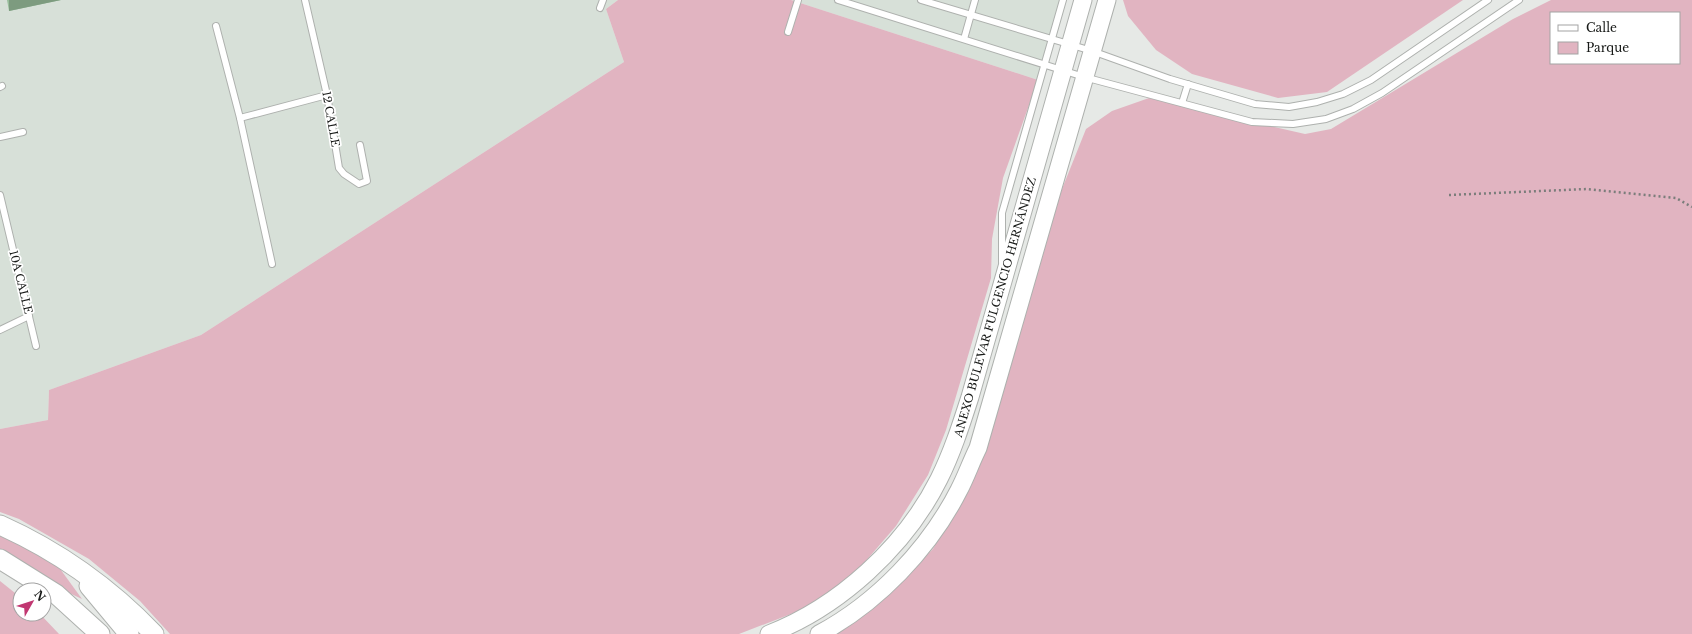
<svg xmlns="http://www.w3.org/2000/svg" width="1692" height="634" font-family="'Libre Baskerville',serif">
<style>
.built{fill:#d7e0d8}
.green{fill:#e1b4c1;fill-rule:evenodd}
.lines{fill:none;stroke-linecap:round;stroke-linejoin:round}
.service-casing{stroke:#aeb1ae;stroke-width:8}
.secondary-casing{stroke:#aeb1ae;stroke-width:19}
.primary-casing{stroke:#aeb1ae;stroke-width:21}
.path{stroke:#7b7d7b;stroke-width:2.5;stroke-dasharray:2 3;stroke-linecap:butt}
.service{stroke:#fff;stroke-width:6}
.secondary{stroke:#fff;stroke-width:17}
.primary{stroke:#fff;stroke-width:19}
.wall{fill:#99be9c}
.shaded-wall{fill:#7d9b7f}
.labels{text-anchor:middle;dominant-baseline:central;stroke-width:3.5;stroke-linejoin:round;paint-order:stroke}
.street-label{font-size:11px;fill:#181a18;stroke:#fff}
</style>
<rect width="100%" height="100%" fill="#e6e9e6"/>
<g class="built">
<polygon points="0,0 618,0 606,9 624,62 201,335 49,390 48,420 0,429"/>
<polygon points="791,0 1061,0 1038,80"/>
</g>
<g class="green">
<polygon points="618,0 791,0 1038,80 1003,178 992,239 991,278 946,430 928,475 896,526 858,570 809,607 739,634 170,634 140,601 89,559 19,519 0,512 0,429 48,420 49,390 201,335 624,62 606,9"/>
<polygon points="1123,0 1463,0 1327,92 1278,98 1192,74 1156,50 1128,16"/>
<path d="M1551,0H1692V634H829L873,606L933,549L980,459L1058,199L1086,129L1112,111L1149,98L1305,134L1331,129L1513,19ZM1551,13H1679V63H1551Z"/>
<polygon points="0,534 58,566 82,599 46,582 0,551"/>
<polygon points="0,581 20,597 20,614 40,614 59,634 0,634"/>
</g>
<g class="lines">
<g class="service-casing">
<g id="service">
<polyline points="305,0 327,95 339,168 344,174 359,184 367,181 360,145"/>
<polyline points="838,0 1084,77 1252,122 1293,124 1326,119 1353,109 1382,93 1519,0"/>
<polyline points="921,0 1092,51 1170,79 1255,104 1289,107 1317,102 1343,94 1371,80 1488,0"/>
<polyline points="600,8 603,0"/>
<polyline points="216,26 240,118 327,95"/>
<polyline points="788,32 798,0"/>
<polyline points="964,39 975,0"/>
<polyline points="0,87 2,86"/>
<polyline points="1182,103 1188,84"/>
<polyline points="240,118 272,264"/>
<polyline points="0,137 23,132"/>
<polyline points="0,195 36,346"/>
<polyline points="1002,262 1002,213 1063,0"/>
<polyline points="0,330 29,316"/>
</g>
</g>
<g class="secondary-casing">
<g id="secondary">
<path d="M769,634C839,607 905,547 939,479C952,453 961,425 970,397L1083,0"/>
<path d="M819,634C877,603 929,549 959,490C966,477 971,462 978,448L1107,0"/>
</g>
</g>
<g class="primary-casing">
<g id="primary">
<path d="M0,525C58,551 110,588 154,634"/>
<polyline points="0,559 56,594 100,634"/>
<polyline points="89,586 129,634"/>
</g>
</g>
<polyline class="path" points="1449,195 1587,189 1676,198 1692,207"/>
<use href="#service" class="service"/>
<use href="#secondary" class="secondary"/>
<use href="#primary" class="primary"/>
</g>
<polygon class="wall" points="7,0 61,0 9,11"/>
<polygon class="shaded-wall" points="9,0 61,0 9,11"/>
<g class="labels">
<g class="street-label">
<text transform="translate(331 119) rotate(80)">12 CALLE</text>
<text transform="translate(21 282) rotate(76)">10A CALLE</text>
<text transform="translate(995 307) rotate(-74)">ANEXO BULEVAR FULGENCIO HERNÁNDEZ</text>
</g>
</g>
<rect x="1550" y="12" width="130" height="52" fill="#ffffff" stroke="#a3a3a3"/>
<rect x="1558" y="25" width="20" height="6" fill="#ffffff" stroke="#a3a3a3"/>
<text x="1586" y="32" font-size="12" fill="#181a18">Calle</text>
<rect x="1558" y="42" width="20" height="12" fill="#e1b4c1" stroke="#a3a3a3"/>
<text x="1586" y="52" font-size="12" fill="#181a18">Parque</text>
<g transform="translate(32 602) rotate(51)"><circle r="19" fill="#ffffff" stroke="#a3a3a3"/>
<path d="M0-3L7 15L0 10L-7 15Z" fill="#c13771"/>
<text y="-6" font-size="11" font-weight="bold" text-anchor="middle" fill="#181a18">N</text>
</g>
</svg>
